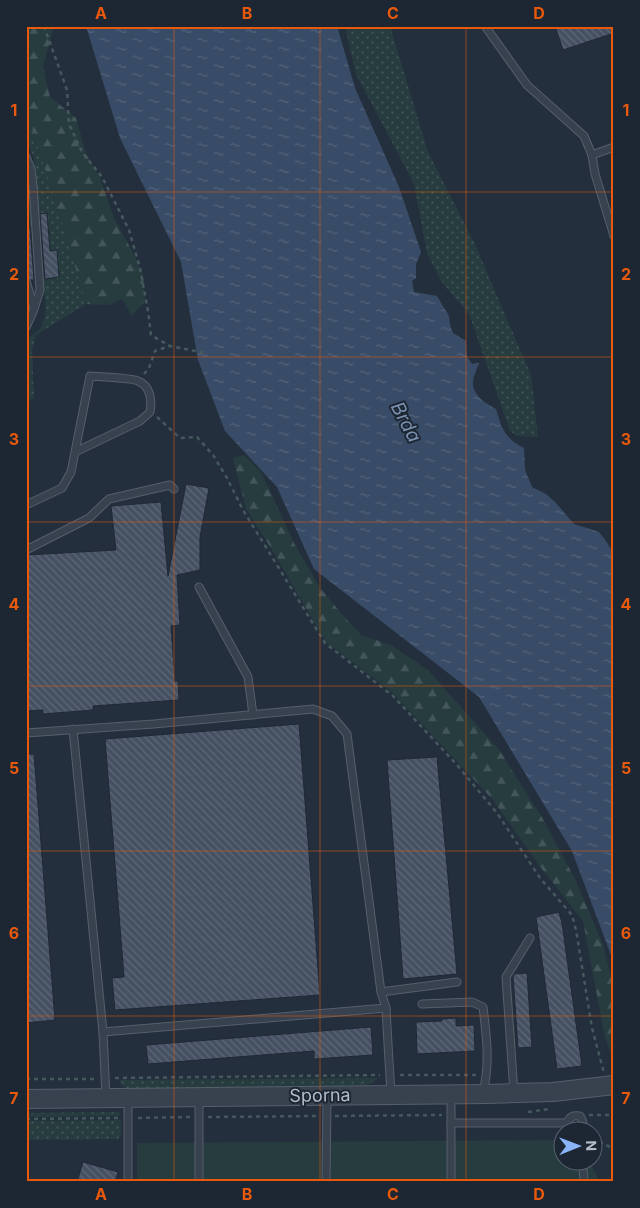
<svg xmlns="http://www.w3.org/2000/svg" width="640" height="1208" font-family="Inter,sans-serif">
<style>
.grass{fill:url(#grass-dots)}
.forest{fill:url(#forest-firs)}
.green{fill:#263c3f}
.water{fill:url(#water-ripples)}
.building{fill:url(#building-back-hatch);stroke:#1f2835}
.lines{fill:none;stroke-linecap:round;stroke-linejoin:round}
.service-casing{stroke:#565f6c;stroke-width:9}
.tertiary-casing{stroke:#565f6c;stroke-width:20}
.path{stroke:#44595c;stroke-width:2.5;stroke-dasharray:4 4;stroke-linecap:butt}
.service{stroke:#38414e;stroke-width:7}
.tertiary{stroke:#38414e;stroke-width:18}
.grid{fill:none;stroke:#e8590c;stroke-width:1;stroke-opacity:0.55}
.labels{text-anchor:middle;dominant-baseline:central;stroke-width:4;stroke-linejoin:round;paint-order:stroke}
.street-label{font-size:18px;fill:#b4bcc9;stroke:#1d2633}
.water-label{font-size:19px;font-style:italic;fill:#7c92b1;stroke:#1d2633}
.neatline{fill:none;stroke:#e8590c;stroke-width:2}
.grid-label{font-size:16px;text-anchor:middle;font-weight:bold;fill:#e8590c}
</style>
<defs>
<pattern id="grass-dots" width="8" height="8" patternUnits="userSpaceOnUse" patternTransform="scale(1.25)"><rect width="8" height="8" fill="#263c3f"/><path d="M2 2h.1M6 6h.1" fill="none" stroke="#435659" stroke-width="1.8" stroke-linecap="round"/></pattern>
<pattern id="forest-firs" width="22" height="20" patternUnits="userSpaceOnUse" patternTransform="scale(1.25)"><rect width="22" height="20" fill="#263c3f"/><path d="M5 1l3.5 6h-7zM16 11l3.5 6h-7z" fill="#435659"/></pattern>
<pattern id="water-ripples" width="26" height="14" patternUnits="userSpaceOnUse" patternTransform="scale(1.25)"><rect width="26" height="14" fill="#394c67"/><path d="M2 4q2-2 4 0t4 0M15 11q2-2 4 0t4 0" fill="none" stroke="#53647b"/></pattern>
<pattern id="building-back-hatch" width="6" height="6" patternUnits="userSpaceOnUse" patternTransform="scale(1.25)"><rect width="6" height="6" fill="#455162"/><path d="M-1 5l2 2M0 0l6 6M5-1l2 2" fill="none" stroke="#5d6877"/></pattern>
</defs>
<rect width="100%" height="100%" fill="#242f3e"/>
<g class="grass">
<polygon points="345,26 390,26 428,152 474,242 531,375 538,437 517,436 510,431 469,314 441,281 427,253 414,184 356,74"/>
<path d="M26,110L64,228L86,304L36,335L32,351L34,397L26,405V338C30,336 34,335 37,332C50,321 44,294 43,279L59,277L57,250L50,251L47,213L39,214L34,158L26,141Z"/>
<polygon points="26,168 28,172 34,226 27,226"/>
<polygon points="378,1078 370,1084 362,1088 132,1090 122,1086 119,1080"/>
<polygon points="119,1112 121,1116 26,1117 26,1113"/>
<polygon points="121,1120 121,1136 118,1139 26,1140 26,1121"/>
</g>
<g class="forest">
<polygon points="26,26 54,26 43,67 50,97 76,118 86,154 100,178 114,218 132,251 143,275 145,301 132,316 122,299 109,305 86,304 64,228 26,110"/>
<polygon points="244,455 261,472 294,543 320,588 341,613 361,635 391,645 428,670 500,751 543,819 575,879 603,945 614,989 614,1059 605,1038 583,921 538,864 493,800 392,692 326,642 271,548 246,509 233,458"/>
</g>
<polygon class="green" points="562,1140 562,1160 589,1161 600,1182 137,1182 137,1143"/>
<path class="water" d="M86,26H337L355,88L399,187L421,252L416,264V278L412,281L414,292L437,296L449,316L450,325L453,333L466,341L467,357L472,364L479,363C477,369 473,376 473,383C472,395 487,404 496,409C502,430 505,438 524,448L525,470L532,487L546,494L556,503L574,524L599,532L606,541L614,554V963L572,851L479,697L314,569L277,487L225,431L198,360L181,262L120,138Z"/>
<g class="building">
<polygon points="555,26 614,26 614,33 563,50"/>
<polygon points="47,213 50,251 57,250 59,277 45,279 40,214"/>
<polygon points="26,226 30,226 34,280 31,280 26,276"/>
<polygon points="186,484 209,488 200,537 200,570 177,575 180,625 171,626 175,681 178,681 179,700 93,706 93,710 43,714 43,710 26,711 26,555 116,550 111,506 161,502 168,576"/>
<polygon points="299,724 320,995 115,1010 112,978 124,977 105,739"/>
<polygon points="26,754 34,754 55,1020 26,1023"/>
<polygon points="437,757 457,974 403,979 387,760"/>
<polygon points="559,912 562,923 582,1066 557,1069 536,917"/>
<polygon points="527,973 532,1047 518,1048 513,976 514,974"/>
<polygon points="456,1018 456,1026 474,1025 475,1051 417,1054 416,1022 442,1021 442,1019"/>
<polygon points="371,1027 373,1055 314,1059 314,1051 148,1064 146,1045"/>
<polygon points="83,1162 118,1172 115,1182 77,1182"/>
</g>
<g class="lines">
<g class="service-casing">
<g id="service">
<polyline points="485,26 527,85 584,136 592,155 614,147"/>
<polyline points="592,155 595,174 614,236"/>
<polyline points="26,157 31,169 33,186 40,290 33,312 26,327"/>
<polyline points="26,281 34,308"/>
<path d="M26,505L62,488L71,472L90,376C100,377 131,378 138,381C151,386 152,401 150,412L140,421L75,452"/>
<polyline points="26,550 89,518 109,499 170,485 174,489"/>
<polyline points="199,587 248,677 253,715"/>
<polyline points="73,729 103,1032 106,1098"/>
<polyline points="26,733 154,724 313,709 332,716 347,734 381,992 386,1008 387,1027 391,1094"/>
<polyline points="381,992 457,982"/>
<path d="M422,1004L472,1002L483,1007C487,1040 490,1061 483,1094"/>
<polyline points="103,1032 386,1008"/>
<polyline points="514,1093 506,977 530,938"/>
<polyline points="451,1123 567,1123"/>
<path d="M571,1130L568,1128L567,1123C570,1116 573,1115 580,1116C584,1122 584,1126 579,1130"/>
<polyline points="581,1160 583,1168 584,1182"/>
<polyline points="128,1182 128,1099"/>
<polyline points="199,1182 199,1097"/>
<polyline points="326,1182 327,1097"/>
<polyline points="451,1182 451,1095"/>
</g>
</g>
<g class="tertiary-casing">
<polyline id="tertiary" points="26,1099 487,1094 553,1092 614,1085"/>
</g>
<g class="path">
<polyline points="44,26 67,90 69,124 82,152 102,177 129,230 140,268 148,311 151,335 170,346"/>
<polyline points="144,374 149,368 155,351 170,346 205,353"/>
<polyline points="157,417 180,438 197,437 213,455 227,478 243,510 325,643 393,696 457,765 497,813 540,878 572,915 576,930 592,1028 604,1073"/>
<polyline points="400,1075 477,1075"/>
<polyline points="115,1078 380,1075"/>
<polyline points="26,1079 95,1079"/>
<polyline points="528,1112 549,1109"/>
<polyline points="589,1115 614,1115"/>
<polyline points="335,1116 442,1115"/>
<polyline points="208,1117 317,1116"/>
<polyline points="138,1118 190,1117"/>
<polyline points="26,1119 120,1118"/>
<polyline points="592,1138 614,1149"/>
</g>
<use href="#service" class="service"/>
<use href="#tertiary" class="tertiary"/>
</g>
<path class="grid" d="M174,26V1182M320,26V1182M466,26V1182M26,192H614M26,357H614M26,522H614M26,686H614M26,851H614M26,1016H614"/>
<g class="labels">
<g class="street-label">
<text transform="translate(320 1095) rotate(-1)">Sporna</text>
</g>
<g class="water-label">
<text transform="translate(406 422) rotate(62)">Brda</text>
</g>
</g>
<rect width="640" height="1208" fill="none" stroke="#1d2633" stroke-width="55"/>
<g transform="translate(578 1146) rotate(89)"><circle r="24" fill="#1d2633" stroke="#59626f"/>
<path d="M0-4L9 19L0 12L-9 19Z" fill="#8ab4f8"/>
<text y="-8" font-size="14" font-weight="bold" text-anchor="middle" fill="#b4bcc9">N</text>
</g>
<rect x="28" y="28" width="584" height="1152" class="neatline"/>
<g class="grid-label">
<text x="101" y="19">A</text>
<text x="247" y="19">B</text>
<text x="393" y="19">C</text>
<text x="539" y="19">D</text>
<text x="14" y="116">1</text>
<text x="626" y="116">1</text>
<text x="14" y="280">2</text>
<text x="626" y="280">2</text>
<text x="14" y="445">3</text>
<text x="626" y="445">3</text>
<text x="14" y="610">4</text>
<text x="626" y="610">4</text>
<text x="14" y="774">5</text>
<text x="626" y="774">5</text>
<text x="14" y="939">6</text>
<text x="626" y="939">6</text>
<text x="14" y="1104">7</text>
<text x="626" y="1104">7</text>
<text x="101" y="1200">A</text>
<text x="247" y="1200">B</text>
<text x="393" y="1200">C</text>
<text x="539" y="1200">D</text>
</g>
</svg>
